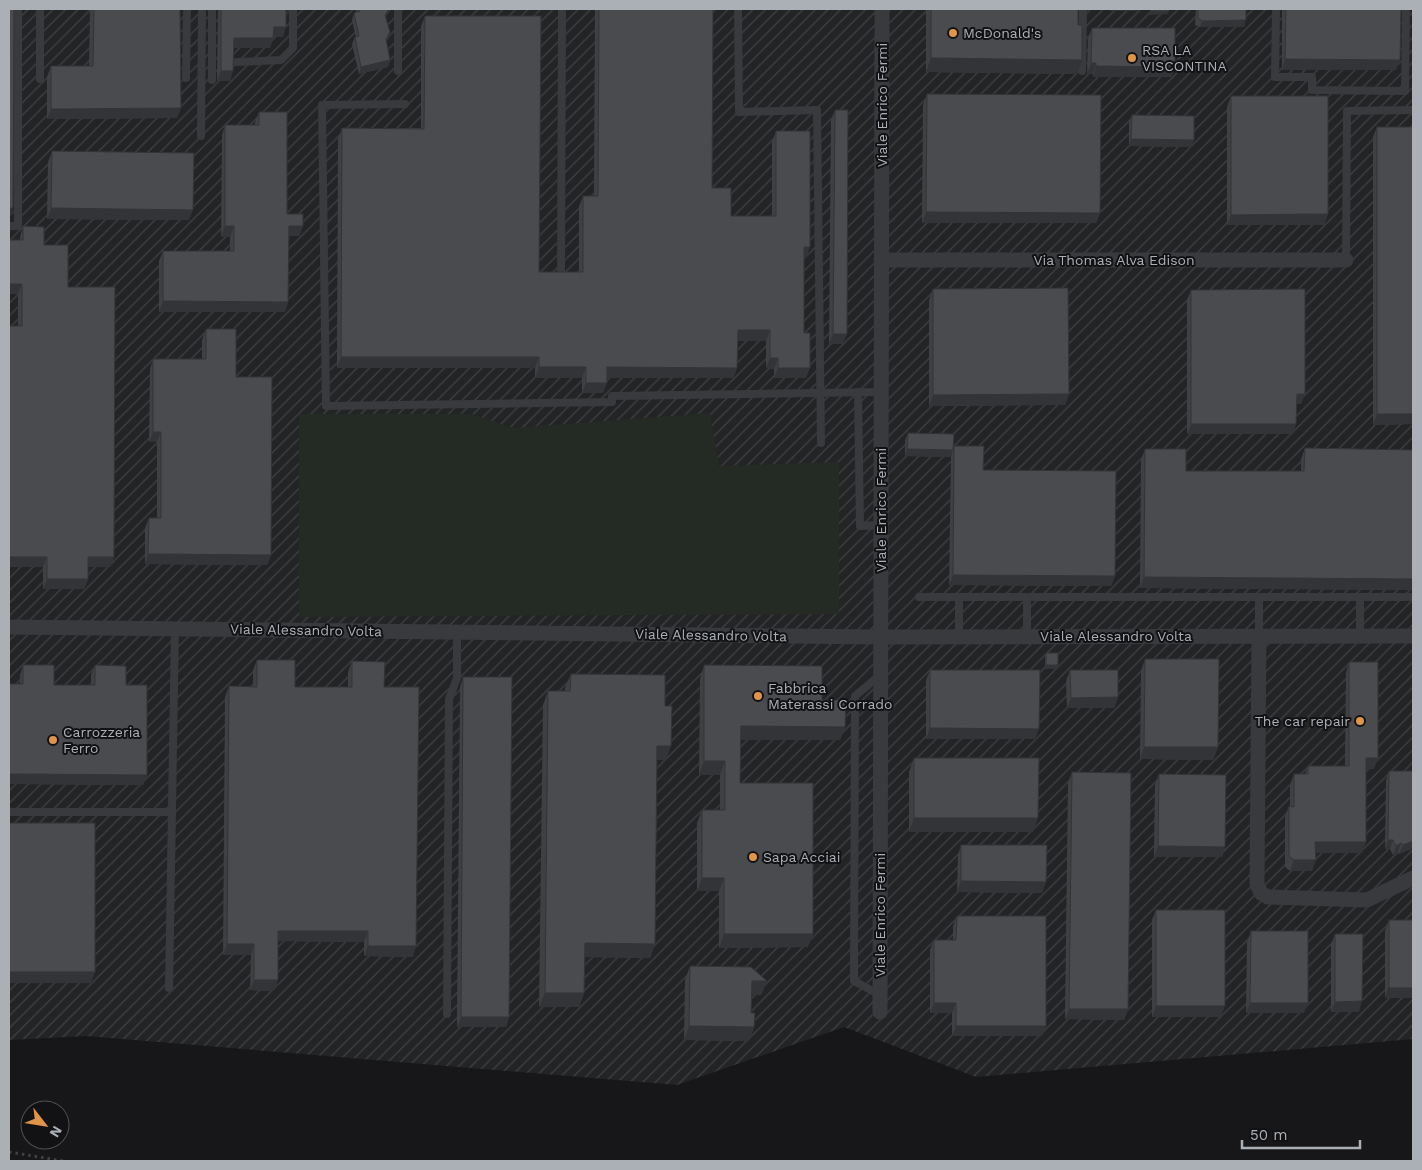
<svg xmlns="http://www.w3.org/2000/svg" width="1422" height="1170" font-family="'Work Sans',sans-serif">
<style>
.industrial{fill:url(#industrial-furrows)}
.grass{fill:#242a24}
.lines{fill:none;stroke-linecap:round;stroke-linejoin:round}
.path{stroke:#3f4144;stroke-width:3;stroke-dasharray:2.5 4;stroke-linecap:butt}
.lane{stroke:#383a3d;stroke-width:8}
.street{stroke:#383a3d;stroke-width:15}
.wall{fill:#3f4043}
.shaded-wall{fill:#333437}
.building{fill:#494b4e;stroke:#333437}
.poi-dot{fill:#df9448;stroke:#121214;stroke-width:2}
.labels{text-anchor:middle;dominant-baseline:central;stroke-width:4;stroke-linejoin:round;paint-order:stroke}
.poi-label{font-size:14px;fill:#abb0b7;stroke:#121214;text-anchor:start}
.street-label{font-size:14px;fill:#abb0b7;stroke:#121214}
</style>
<defs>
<pattern id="industrial-furrows" width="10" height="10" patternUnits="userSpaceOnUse" patternTransform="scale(1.25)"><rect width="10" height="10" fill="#232426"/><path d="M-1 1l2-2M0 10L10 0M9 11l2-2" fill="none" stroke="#404143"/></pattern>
</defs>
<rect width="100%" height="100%" fill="#171719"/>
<polygon class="industrial" points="9,9 1413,9 1413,1039 976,1077 844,1027 677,1085 86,1036 9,1040"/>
<polygon class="grass" points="710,413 719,466 839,462 839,614 299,617 299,414 472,414 514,428"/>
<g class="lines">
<polyline class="path" points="9,1152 63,1161"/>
<g class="lane">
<polyline points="738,9 739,112 817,110 821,443"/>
<polyline points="1276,9 1275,77 1312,77 1312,90 1405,91 1406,9"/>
<polyline points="237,62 281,60 293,48 293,9"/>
<polyline points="398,71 398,9"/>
<polyline points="1082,71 1083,9"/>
<polyline points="186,78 187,9"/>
<polyline points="40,79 40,9"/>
<polyline points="212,80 212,9"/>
<polyline points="405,104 322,105 326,406 612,402 612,396 881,392"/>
<polyline points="201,136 202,9"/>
<polyline points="9,226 18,226 18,9"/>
<polyline points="1346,260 1347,111 1413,110"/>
<polyline points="561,271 562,9"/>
<polyline points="858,392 860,526 881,525"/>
<polyline points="919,597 1413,597"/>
<polyline points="1027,597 1027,636"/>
<polyline points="1259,635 1259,597"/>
<polyline points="1360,635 1360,597"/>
<polyline points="959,637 959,597"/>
<polyline points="879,676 855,696 854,981 880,995"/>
<polyline points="9,812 172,812"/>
<polyline points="169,988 175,629"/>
<polyline points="447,1014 449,699 457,678 457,632"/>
</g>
<g class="street">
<polyline points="881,260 1346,260"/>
<polyline points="9,627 881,637 1413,636"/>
<polyline points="1259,635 1257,884 1261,893 1268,897 1367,900 1413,878"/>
<polyline points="880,1012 882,9"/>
</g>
</g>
<g class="wall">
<polygon points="90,9 180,9 181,108 177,118 47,119 47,77 51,66 89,66"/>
<polygon points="218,9 286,9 283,37 273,37 270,48 234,48 230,81 217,81"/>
<polygon points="355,9 389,9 386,17 388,39 386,41 390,60 388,67 359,74 352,44 355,37 356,37 352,20 354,13 356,12"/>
<polygon points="595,9 713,9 712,188 731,216 772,216 772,142 776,131 806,258 804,258 804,333 806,378 774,378 774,369 766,368 766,341 738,341 737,368 733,378 607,378 603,393 582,393 582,378 535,378 535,368 337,368 338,139 342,128 421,128 421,26 425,16 539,272 579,272 579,206 583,196 594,196"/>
<polygon points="926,9 1078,9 1077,74 926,72"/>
<polygon points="1196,9 1246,9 1244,27 1200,27 1195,25"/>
<polygon points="1282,9 1401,9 1396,70 1282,70"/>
<polygon points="1092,28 1175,67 1171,77 1093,77 1093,74 1087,74 1088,39"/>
<polygon points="927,94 1100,213 1096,223 922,223 923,105"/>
<polygon points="1231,96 1328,214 1324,225 1227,225 1227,107"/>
<polygon points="835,110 843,344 829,344 831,120"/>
<polygon points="259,112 287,214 303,226 299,236 289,236 288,302 285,312 159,312 159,261 163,251 230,251 230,237 221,237 222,135 225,125 255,125 255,122"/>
<polygon points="1132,115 1191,147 1129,146 1129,122"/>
<polygon points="1377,127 1413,424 1373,425 1373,137"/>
<polygon points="52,151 189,220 47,219 48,162"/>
<polygon points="23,226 44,245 68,287 114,557 110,567 88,567 88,579 84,589 43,589 43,567 18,326 18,294 9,294 9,240 20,240 20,237"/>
<polygon points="933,289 1069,394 1065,405 929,406 929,300"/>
<polygon points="1191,290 1305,394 1301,404 1297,404 1293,434 1187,434 1187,300"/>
<polygon points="206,329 236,377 271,555 267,565 145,564 145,528 149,518 157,518 157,442 149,442 150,369 153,359 202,359 202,340"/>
<polygon points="908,433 953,450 954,446 1115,576 1111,586 949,585 951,457 905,456 905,440"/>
<polygon points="1305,448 1413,450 1413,590 1140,588 1141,460 1145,449 1186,471 1301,471 1301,459"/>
<polygon points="1046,653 1058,665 1056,669 1045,669 1045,656"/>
<polygon points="1145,659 1218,747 1213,760 1140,759 1141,671"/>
<polygon points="257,660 295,687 348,687 348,672 352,661 384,687 413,957 364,956 364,942 278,941 274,991 250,990 251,955 223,955 225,697 229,686 253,686 253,670"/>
<polygon points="1349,662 1374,769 1366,769 1362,853 1316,853 1312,871 1290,871 1285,867 1285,817 1289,806 1290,806 1290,785 1294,774 1305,774 1308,766 1345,766 1346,673"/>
<polygon points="23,665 54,685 91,685 91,675 95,665 126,685 147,775 143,785 9,784 9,684 20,684 20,675"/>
<polygon points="704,665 822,700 845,727 840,740 740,740 740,783 808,947 719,948 719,891 697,891 697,823 702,810 720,810 720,775 699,775 700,679"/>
<polygon points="930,670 1035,739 926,739 926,680"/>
<polygon points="1070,670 1118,697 1114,708 1067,708 1066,681"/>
<polygon points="571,674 665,706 666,760 657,760 655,944 650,958 585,957 584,993 579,1007 539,1007 543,705 548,691 565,691 565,688"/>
<polygon points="463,677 509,1017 506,1027 457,1027 460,687"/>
<polygon points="914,758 1033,832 909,832 909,772"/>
<polygon points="1389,771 1413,771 1413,843 1411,849 1399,854 1398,852 1393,855 1390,849 1385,849 1386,780"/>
<polygon points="1072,772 1128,1009 1124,1020 1065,1019 1068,783"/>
<polygon points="1159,774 1225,847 1222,857 1154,857 1155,785"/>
<polygon points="961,845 1046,882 1042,893 957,892 958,855"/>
<polygon points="1156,910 1221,1017 1152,1017 1152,920"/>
<polygon points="957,916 1046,1026 1042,1036 952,1036 952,1013 930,1013 930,950 934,940 953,940 953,926"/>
<polygon points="1389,920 1413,920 1385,998 1385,931"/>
<polygon points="1251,931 1304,1013 1246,1013 1247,942"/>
<polygon points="1335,934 1359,1012 1331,1012 1331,945"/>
<polygon points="690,966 767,981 761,995 751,995 751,1013 754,1027 749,1041 684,1040 685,980"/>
</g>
<g class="shaded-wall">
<polygon points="389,9 388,14 382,22 385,15"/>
<polygon points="1111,9 1139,9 1138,11 1110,11"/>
<polygon points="1151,11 1169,11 1168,14 1149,15"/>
<polygon points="1246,20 1244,27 1200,27 1202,21"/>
<polygon points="274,27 286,27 283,37 270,37"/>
<polygon points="234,38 273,38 270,48 230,48"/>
<polygon points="931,58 1082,60 1077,74 926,72"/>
<polygon points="1285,59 1400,60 1396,70 1282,70"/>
<polygon points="390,60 388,67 359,74 361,67"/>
<polygon points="1091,63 1096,63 1093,74 1087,74"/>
<polygon points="1096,66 1175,67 1171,77 1093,77"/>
<polygon points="221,71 233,71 230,81 217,81"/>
<polygon points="181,108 177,118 47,119 51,109"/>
<polygon points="1131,139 1194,140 1191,147 1129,146"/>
<polygon points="9,208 13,208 9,218"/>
<polygon points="51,208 193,210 189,220 47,219"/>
<polygon points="926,212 1100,213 1096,223 922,223"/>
<polygon points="1328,214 1324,225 1227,225 1231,215"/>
<polygon points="225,226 234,226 230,237 221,237"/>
<polygon points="289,226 303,226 299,236 285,236"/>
<polygon points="804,247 810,247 806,258 800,258"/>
<polygon points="9,284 22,284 18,294 9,294"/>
<polygon points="163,301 288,302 285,312 159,312"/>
<polygon points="738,330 770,330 766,341 734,341"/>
<polygon points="833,334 847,334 843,344 829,344"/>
<polygon points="341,357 539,357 535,368 337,368"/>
<polygon points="770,358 778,358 774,369 766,368"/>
<polygon points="539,367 586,367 582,378 535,378"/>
<polygon points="607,367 737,368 733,378 603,378"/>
<polygon points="778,368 810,368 806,378 774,378"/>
<polygon points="586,383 607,383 603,393 582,393"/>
<polygon points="1069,394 1065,405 929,406 933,395"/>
<polygon points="1297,394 1305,394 1301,404 1293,404"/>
<polygon points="1377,414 1413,414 1413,424 1373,425"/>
<polygon points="1191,424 1296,424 1293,434 1187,434"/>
<polygon points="153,432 161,432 157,442 149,442"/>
<polygon points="907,449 953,450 951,457 905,456"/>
<polygon points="148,554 271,555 267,565 145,564"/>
<polygon points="9,557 47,557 43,567 9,567"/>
<polygon points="88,557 114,557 110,567 84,567"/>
<polygon points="953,575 1115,576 1111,586 949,585"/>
<polygon points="1144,577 1413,579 1413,590 1140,588"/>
<polygon points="47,579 88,579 84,589 43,589"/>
<polygon points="1046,665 1058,665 1056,669 1045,669"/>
<polygon points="1118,697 1114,708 1067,708 1071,698"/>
<polygon points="741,726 845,727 840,740 736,740"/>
<polygon points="930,728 1039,729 1035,739 926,739"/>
<polygon points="657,746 671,746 666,760 652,760"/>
<polygon points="1144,747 1218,747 1213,760 1140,759"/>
<polygon points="1366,758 1378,758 1374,769 1362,769"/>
<polygon points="704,761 725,761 720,775 699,775"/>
<polygon points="9,774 147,775 143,785 9,784"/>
<polygon points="914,818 1038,818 1033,832 909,832"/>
<polygon points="1388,840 1393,840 1390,849 1385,849"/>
<polygon points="1413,841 1411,849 1399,854 1403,845"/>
<polygon points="1315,842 1366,842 1362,853 1312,853"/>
<polygon points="1401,843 1398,852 1393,855 1396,846"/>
<polygon points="1158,846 1225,847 1222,857 1154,857"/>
<polygon points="1294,860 1316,860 1312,871 1290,871"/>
<polygon points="702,878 724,878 719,891 697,891"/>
<polygon points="961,881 1046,882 1042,893 957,892"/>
<polygon points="278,931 368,931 364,942 275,941"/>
<polygon points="724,934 813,934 808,947 719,948"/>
<polygon points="585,943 655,944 650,958 580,957"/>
<polygon points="227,944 254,944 251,955 223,955"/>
<polygon points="368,946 416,946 413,957 364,956"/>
<polygon points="9,972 95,972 91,983 9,983"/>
<polygon points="254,980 278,980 274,991 250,990"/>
<polygon points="752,981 767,981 761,995 747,995"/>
<polygon points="1389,988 1413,988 1413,998 1385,998"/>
<polygon points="545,993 584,993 579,1007 539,1007"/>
<polygon points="1362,1001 1359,1012 1331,1012 1335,1002"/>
<polygon points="934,1003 956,1003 952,1013 930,1013"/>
<polygon points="1250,1003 1308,1003 1304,1013 1246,1013"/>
<polygon points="1156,1006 1225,1006 1221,1017 1152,1017"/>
<polygon points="1069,1009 1128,1009 1124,1020 1065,1019"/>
<polygon points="461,1017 509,1017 506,1027 457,1027"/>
<polygon points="689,1026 754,1027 749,1041 684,1040"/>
<polygon points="956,1026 1046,1026 1042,1036 952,1036"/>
</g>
<g class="building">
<polygon points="9,9 14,9 13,208 9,208"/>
<polygon points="94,9 180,9 181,108 51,109 51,66 93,66"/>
<polygon points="221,9 286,9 286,27 274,27 273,38 234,38 233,71 221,71"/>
<polygon points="359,9 389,9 385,15 390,32 386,39 390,60 361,67 355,37 359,36 354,13 360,11"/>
<polygon points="599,9 713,9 712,188 731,188 731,216 776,216 776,131 810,131 810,247 804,247 804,333 810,333 810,368 778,368 778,358 770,358 770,330 738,330 737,368 607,367 607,383 586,383 586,367 539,367 539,357 341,357 342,128 424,129 425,16 541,16 539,272 583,272 583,196 598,196"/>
<polygon points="931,9 1078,9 1078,25 1082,25 1082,60 931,58"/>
<polygon points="1150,9 1169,9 1169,11 1151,11"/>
<polygon points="1198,9 1246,9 1246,20 1202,21 1198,18"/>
<polygon points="1286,9 1401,9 1400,60 1285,59"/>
<polygon points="1092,28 1175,28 1175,67 1096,66 1096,63 1091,63"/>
<polygon points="927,94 1101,95 1100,213 926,212"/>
<polygon points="1231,96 1328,96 1328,214 1231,215"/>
<polygon points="835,110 848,110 847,334 833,334"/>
<polygon points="259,112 287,112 287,214 303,214 303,226 289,226 288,302 163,301 163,251 234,251 234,226 225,226 225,125 259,125"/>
<polygon points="1132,115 1194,116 1194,140 1131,139"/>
<rect x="1377" y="127" width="36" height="287"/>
<polygon points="52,151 194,153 193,210 51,208"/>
<polygon points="23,226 44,227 44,245 68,245 68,287 115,287 114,557 88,557 88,579 47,579 47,557 9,557 9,326 22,326 22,284 9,284 9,240 23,240"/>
<polygon points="1068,288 1069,394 933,395 933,289"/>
<polygon points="1305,289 1305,394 1297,394 1296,424 1191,424 1191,290"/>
<polygon points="206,329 236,329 236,377 272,377 271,555 148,554 149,518 161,518 161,432 153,432 153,359 206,359"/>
<polygon points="908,433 954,434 953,450 907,449"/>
<polygon points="954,446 984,446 983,470 1116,471 1115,576 953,575"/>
<polygon points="1305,448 1413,450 1413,579 1144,577 1145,449 1186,449 1186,471 1304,471"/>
<rect x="1046" y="653" width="12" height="12"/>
<polygon points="1145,659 1219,659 1218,747 1144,747"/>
<polygon points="257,660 295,660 295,687 352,687 352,661 385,662 384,687 419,687 416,946 368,946 368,931 278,931 278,980 254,980 254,944 227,944 229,686 257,687"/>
<polygon points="1349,662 1378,662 1378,758 1366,758 1366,842 1315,842 1316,860 1294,860 1289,856 1289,806 1294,807 1294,774 1308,774 1308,766 1349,766"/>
<polygon points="23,665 54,665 54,685 95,685 95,665 126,666 126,685 147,685 147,775 9,774 9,684 23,684"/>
<polygon points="704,665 822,666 822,700 846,700 845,727 741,726 740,783 813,783 813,934 724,934 724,878 702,878 702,810 725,810 725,761 704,761"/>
<polygon points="930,670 1040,670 1039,729 930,728"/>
<polygon points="1070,670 1118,670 1118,697 1071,698"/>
<polygon points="571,674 665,675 665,706 672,706 671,746 657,746 655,944 585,943 584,993 545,993 548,691 570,691"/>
<polygon points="463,677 512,677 509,1017 461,1017"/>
<polygon points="914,758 1039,758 1038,818 914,818"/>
<polygon points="1389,771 1413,771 1413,841 1403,845 1401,843 1396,846 1393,840 1388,840"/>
<polygon points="1072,772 1131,773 1128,1009 1069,1009"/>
<polygon points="1159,774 1226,775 1225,847 1158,846"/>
<rect x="9" y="823" width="86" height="149"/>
<polygon points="961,845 1047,845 1046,882 961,881"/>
<rect x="1156" y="910" width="69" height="96"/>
<polygon points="957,916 1046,916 1046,1026 956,1026 956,1003 934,1003 934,940 956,940"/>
<rect x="1389" y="920" width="24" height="68"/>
<polygon points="1251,931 1308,931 1308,1003 1250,1003"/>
<polygon points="1335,934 1363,934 1362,1001 1335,1002"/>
<polygon points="690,966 751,967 767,981 752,981 751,1013 755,1013 754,1027 689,1026"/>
</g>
<g class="poi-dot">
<circle cx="953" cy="33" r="5"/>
<circle cx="1132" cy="58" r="5"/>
<circle cx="758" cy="696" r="5"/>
<circle cx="1360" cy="721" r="5"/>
<circle cx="53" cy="740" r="5"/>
<circle cx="753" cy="857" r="5"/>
</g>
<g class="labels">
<g class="poi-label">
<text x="963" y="33">McDonald's</text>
<text x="1142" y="50">RSA LA<tspan x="1142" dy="16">VISCONTINA</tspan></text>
<text x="768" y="688">Fabbrica<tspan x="768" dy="16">Materassi Corrado</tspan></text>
<text x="1350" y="721" text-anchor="end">The car repair</text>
<text x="63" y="732">Carrozzeria<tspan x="63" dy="16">Ferro</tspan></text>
<text x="763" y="857">Sapa Acciai</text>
</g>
<g class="street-label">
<text transform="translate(882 105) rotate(-90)">Viale Enrico Fermi</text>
<text x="1114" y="260">Via Thomas Alva Edison</text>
<text transform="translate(881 510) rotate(-90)">Viale Enrico Fermi</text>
<text transform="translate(306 630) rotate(1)">Viale Alessandro Volta</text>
<text transform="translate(711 635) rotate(1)">Viale Alessandro Volta</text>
<text x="1116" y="636">Viale Alessandro Volta</text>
<text transform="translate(880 915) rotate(-90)">Viale Enrico Fermi</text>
</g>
</g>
<rect width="1422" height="1170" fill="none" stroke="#abb0b7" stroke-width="20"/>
<g transform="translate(45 1125) rotate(121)"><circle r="24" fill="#121214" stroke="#4f5155"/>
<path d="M0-4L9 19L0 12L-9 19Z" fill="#df9448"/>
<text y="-8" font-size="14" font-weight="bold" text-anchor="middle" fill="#abb0b7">N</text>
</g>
<path d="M1242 1140v8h118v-8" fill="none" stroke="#abb0b7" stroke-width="2.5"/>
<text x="1250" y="1140" font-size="15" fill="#abb0b7" stroke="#121214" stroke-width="4" paint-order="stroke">50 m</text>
</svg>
